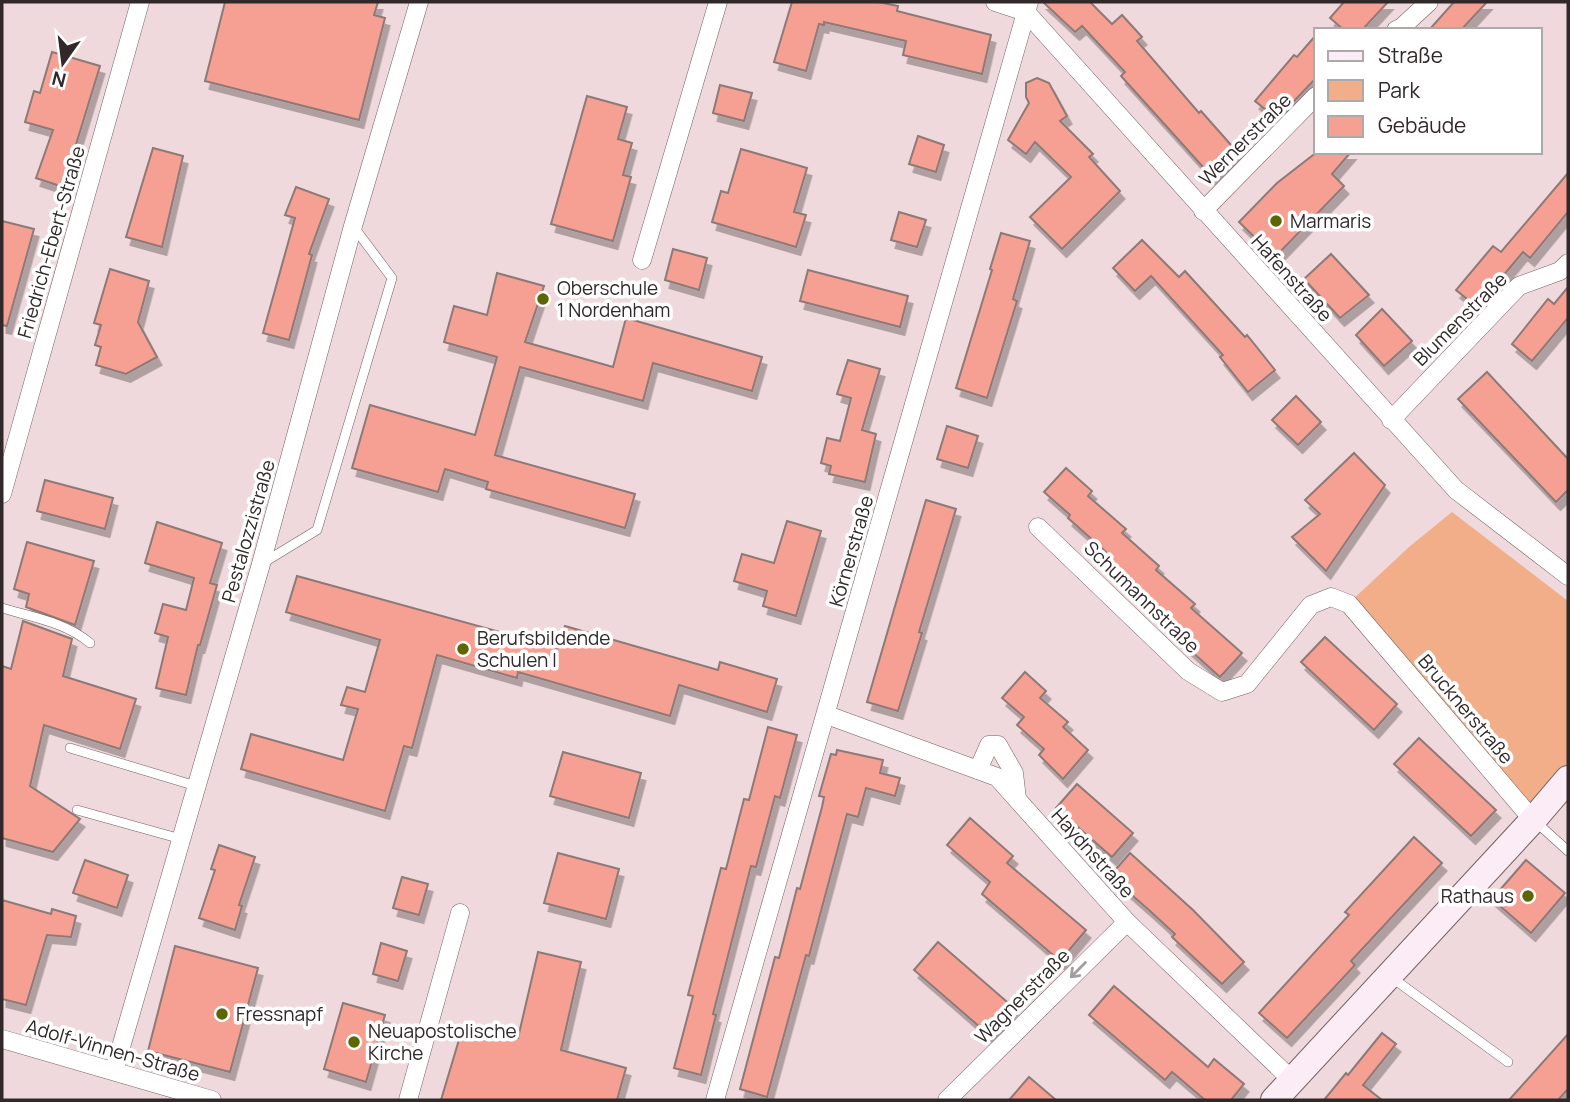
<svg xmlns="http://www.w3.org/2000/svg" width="1570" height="1102" font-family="Manrope,sans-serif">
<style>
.green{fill:#f1ae89}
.building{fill:#f6a094;stroke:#8d7976;stroke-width:2;filter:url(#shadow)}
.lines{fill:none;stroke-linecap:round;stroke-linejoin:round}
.lane-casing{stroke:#725f62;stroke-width:10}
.street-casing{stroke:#725f62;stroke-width:19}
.secondary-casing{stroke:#725f62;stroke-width:28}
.lane{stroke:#fff;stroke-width:9}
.street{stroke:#fff;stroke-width:18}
.secondary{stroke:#fcecf5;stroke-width:26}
.oneway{stroke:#a29e9f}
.poi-dot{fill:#5e6503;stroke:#fff;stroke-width:2.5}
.labels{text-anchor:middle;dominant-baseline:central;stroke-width:7;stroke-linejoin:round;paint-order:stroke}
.street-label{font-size:19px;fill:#302829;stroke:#fff}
.poi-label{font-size:19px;fill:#302829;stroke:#fff;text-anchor:start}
</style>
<defs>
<filter id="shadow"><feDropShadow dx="4.5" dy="8" stdDeviation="0" flood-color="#0004"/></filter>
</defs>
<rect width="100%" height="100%" fill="#efd9dc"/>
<polygon class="green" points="1452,512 1568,601 1568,768 1531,812 1349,603 1409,547"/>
<g class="building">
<polygon points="225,2 378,2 374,15 385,18 359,120 205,81"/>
<polygon points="792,2 878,2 898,6 897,11 991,35 982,74 903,55 906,41 824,22 824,25 819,24 806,71 774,62"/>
<polygon points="1043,2 1090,2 1112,24 1122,15 1142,37 1137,41 1199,113 1201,111 1239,154 1212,177 1121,76 1125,72 1082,26 1075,32"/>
<polygon points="1344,2 1388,2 1362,30 1344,30 1330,18"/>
<polygon points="1454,2 1487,2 1461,30 1429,30"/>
<polygon points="1316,35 1316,78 1277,119 1255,101 1294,55 1297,57"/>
<polygon points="52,52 100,66 63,187 36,178 53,130 25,122 34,91 40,93"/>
<polygon points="1037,78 1049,83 1067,116 1060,121 1093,154 1089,157 1120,191 1062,249 1030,217 1071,177 1035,142 1026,154 1008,140 1029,103 1026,97 1026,83"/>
<polygon points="720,85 752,93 744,121 713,113"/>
<polygon points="587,96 627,107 618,139 632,143 623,175 631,177 613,241 551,224"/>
<polygon points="918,136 944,145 936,172 909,164"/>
<polygon points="153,148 183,156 162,247 126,237"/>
<polygon points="741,149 807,168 794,212 806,215 796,247 712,222 721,191 728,193"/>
<polygon points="1317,152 1351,152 1332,174 1344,186 1275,257 1239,222 1277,183"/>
<polygon points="1568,173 1568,212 1530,258 1523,252 1477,307 1456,290 1493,246 1501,252"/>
<polygon points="296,187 329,199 309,254 312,255 289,340 263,333 295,218 285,215"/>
<polygon points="899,212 926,220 917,247 891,240"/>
<polygon points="2,221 34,229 7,326 2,325"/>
<polygon points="1001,233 1030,241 1013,299 1017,301 987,398 956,388 992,270 990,269"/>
<polygon points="1142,240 1179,277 1185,271 1245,337 1247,335 1275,370 1248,392 1220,357 1223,355 1151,276 1135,291 1113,268"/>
<polygon points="673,249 707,258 699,290 665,280"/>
<polygon points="1331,254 1369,295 1340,318 1304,279"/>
<polygon points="110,269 149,281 138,322 157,357 126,374 96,365 101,347 95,345 101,325 94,323"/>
<polygon points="808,270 908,296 900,327 800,301"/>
<polygon points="497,273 544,286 525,342 613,367 626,318 762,357 752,391 653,363 643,401 520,367 495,455 635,494 625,528 486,489 488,482 445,469 438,492 352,468 370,405 475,435 497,357 444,342 454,306 487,315"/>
<polygon points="1568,287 1568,318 1532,361 1512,344 1548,299 1554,304"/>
<polygon points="1382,309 1412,341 1384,366 1356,335"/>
<polygon points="848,360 880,369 862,430 876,434 865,482 829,474 831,466 821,463 827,438 840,441 851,398 837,394"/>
<polygon points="1487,372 1568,459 1568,490 1556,502 1458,399"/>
<polygon points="1296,396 1321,422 1298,445 1272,420"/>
<polygon points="947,426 978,436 968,468 937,459"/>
<polygon points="1354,453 1385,485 1326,571 1292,537 1320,514 1305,500"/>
<polygon points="1066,468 1092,491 1088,496 1126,529 1122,533 1159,566 1156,570 1195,604 1191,608 1242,653 1220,677 1170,632 1174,627 1099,559 1106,552 1068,518 1070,515 1044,492"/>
<polygon points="45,480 113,498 105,529 37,511"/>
<polygon points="926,500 956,509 919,632 922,633 898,711 867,702"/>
<polygon points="787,521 821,531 796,616 763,606 767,591 734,581 742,554 774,563"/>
<polygon points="157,522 222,543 210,583 217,585 200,645 198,645 186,695 156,688 168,637 155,633 163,604 186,610 194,578 145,563"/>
<polygon points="27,542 94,561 75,625 26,607 29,594 14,589"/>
<polygon points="297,576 558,648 565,626 718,670 720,662 777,679 767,712 679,685 670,716 518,672 517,678 437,655 412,748 404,746 385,811 241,769 251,734 343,760 358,709 341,705 347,687 365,692 380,640 286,612"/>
<polygon points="23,621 72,639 63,676 136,699 120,749 44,725 30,786 80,819 53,852 2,838 2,666 11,669"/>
<polygon points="1325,637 1397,704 1374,730 1301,662"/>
<polygon points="1025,672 1046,691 1040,698 1068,722 1063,727 1088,750 1063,779 1039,755 1044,749 1017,725 1024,717 1002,698"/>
<polygon points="768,727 797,735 780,798 775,796 756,867 751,866 713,1014 716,1015 701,1075 674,1068 693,996 688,995 721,868 726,869 744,799 749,800"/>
<polygon points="1419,738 1496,810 1471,836 1394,764"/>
<polygon points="837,750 883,760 880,773 900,778 895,796 866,788 858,817 847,814 809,956 806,955 767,1097 740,1089 775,957 779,958 797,888 800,889 822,807 824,797 819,796 831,754 836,755"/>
<polygon points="563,752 641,773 629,818 550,796"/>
<polygon points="1077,784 1133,833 1112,857 1056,808"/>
<polygon points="970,818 1013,856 1007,863 1086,930 1060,961 982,894 990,882 947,845"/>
<polygon points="1414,837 1442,863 1351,961 1355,965 1287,1038 1259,1013 1349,915 1345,912"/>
<polygon points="219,845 255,857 239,905 242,906 235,930 199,918 215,870 211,869"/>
<polygon points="558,853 619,869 606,919 544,903"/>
<polygon points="1130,853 1193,910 1244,962 1222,984 1172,937 1175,934 1150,911 1110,876"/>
<polygon points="85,860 128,875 117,908 73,893"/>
<polygon points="1526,860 1565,893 1531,933 1492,899"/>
<polygon points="402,877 428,884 419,915 393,908"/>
<polygon points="2,900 51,914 52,909 76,916 71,937 47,935 26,1005 2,999"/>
<polygon points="938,942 1013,1007 989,1035 914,970"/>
<polygon points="381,943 407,951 398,981 373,974"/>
<polygon points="175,946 258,968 230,1072 148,1051"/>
<polygon points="538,952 581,962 561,1050 626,1068 617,1100 441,1100 464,1023 518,1038"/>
<polygon points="1114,986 1208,1067 1214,1059 1244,1084 1231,1100 1205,1100 1172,1072 1165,1080 1089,1015"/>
<polygon points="343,1003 385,1015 366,1082 324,1069"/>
<polygon points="1382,1033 1396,1044 1363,1085 1382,1100 1324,1100 1346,1073 1348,1075"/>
<polygon points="1568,1034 1568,1089 1558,1100 1509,1100"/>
<polygon points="1029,1077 1056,1100 1009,1100"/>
</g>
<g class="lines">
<g class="lane-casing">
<g id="lane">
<polyline points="263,563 317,530 392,278 353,226"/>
<path d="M2,608C32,617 65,622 90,643"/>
<polyline points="70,748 196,786"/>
<polyline points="77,810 181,839"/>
<polyline points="1536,822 1568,851"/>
<polyline points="1391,977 1508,1062"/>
</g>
</g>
<g class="street-casing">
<g id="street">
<polyline points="995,2 1026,12 1456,490 1568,576"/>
<polyline points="1396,30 1402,27 1429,2"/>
<polyline points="1203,211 1316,96"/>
<polyline points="642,260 718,2"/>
<polyline points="1391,420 1519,286 1560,271 1568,263"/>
<polyline points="2,494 140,2"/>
<polyline points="1038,527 1188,671 1222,692 1247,684 1311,605 1331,597 1349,604 1533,820"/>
<polyline points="827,715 997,777 1127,922 1292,1080"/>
<polyline points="978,770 989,745 998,745 1014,773 1017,799"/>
<polyline points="2,1039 212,1100"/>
<polyline points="114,1071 261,564 353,226 419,2"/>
<polyline points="408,1100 460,913"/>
<polyline points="715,1100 1029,2"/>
<polyline points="947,1100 1127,922"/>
</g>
</g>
<g class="secondary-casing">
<polyline id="secondary" points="1274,1100 1533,820 1568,779"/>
</g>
<use href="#lane" class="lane"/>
<use href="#street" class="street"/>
<use href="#secondary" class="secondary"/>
</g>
<defs><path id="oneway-shaft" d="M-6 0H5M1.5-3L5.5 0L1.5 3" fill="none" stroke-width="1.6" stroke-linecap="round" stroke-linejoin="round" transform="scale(1.75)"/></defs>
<use class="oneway" href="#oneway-shaft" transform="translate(1078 970) rotate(135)"/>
<g class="poi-dot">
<circle cx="1276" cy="221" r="7"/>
<circle cx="543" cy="299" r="7"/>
<circle cx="463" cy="649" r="7"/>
<circle cx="1528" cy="896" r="7"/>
<circle cx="222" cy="1014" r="7"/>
<circle cx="354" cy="1042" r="7"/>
</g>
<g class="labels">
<g class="street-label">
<text transform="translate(1245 139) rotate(-45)">Wernerstraße</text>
<text transform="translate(51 242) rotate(-74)">Friedrich-Ebert-Straße</text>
<text transform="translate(1292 278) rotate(48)">Hafenstraße</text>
<text transform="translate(1460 319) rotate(-45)">Blumenstraße</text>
<text transform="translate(248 531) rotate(-74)">Pestalozzistraße</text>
<text transform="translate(851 551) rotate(-74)">Körnerstraße</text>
<text transform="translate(1142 597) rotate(44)">Schumannstraße</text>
<text transform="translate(1466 709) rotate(50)">Brucknerstraße</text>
<text transform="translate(1093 853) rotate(48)">Haydnstraße</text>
<text transform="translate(1022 996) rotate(-45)">Wagnerstraße</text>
<text transform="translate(113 1050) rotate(16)">Adolf-Vinnen-Straße</text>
</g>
<g class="poi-label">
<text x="1290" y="221">Marmaris</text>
<text x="557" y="288">Oberschule<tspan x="557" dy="22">1 Nordenham</tspan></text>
<text x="477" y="638">Berufsbildende<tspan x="477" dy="22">Schulen I</tspan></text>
<text x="1514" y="896" text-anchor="end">Rathaus</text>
<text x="236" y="1014">Fressnapf</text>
<text x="368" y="1031">Neuapostolische<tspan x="368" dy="22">Kirche</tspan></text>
</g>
</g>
<rect width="1570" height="1102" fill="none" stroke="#302829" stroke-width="7"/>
<rect x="1314" y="28" width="228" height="126" fill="#ffffff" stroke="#aca9a9" stroke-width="2"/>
<rect x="1328" y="51" width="35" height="10" fill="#fcecf5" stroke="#aca9a9" stroke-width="2"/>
<text x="1378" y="63" font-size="21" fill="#302829">Straße</text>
<rect x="1328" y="80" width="35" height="21" fill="#f1ae89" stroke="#aca9a9" stroke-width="2"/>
<text x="1378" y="98" font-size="21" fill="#302829">Park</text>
<rect x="1328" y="116" width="35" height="21" fill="#f6a094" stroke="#aca9a9" stroke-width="2"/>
<text x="1378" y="133" font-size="21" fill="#302829">Gebäude</text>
<g transform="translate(63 63) rotate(194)" stroke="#ffffff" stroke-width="5" paint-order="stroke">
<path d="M0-5L12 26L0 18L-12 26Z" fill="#302829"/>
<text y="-10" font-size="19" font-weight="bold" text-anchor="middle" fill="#302829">N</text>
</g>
</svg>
